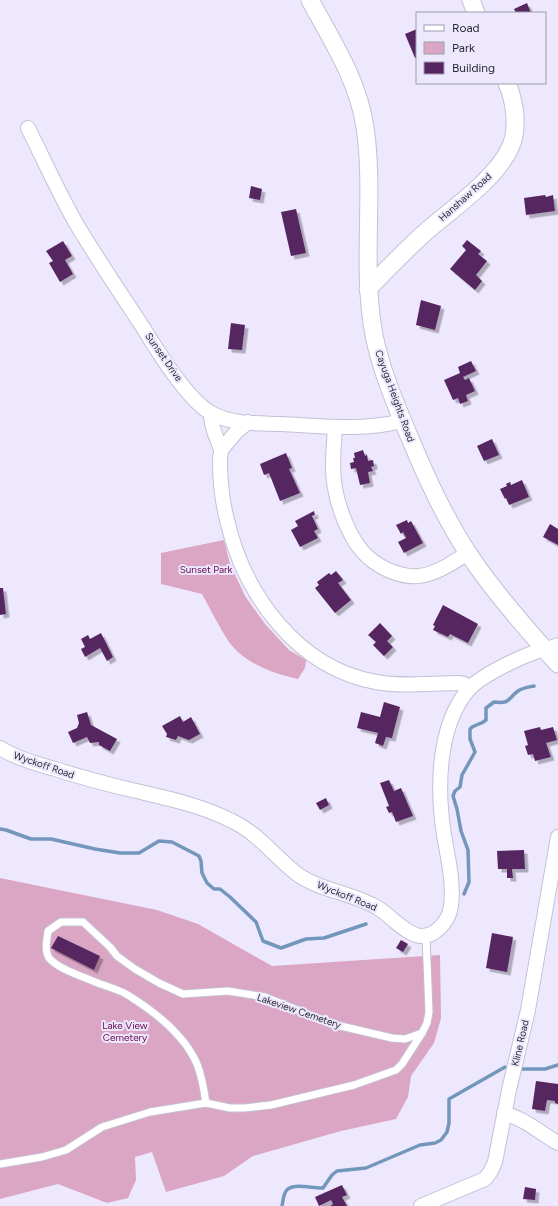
<svg xmlns="http://www.w3.org/2000/svg" width="558" height="1206" font-family="Figtree,sans-serif">
<style>
.green{fill:#daa6c3}
.lines{fill:none;stroke-linecap:round;stroke-linejoin:round}
.stream{stroke:#7396bb;stroke-width:3.5}
.building{fill:#562561;filter:url(#shadow)}
.service-casing{stroke:#c5c0d5;stroke-width:9}
.minor-casing{stroke:#c5c0d5;stroke-width:16}
.tertiary-casing{stroke:#c5c0d5;stroke-width:19}
.service{stroke:#fff;stroke-width:7}
.minor{stroke:#fff;stroke-width:14}
.tertiary{stroke:#fff;stroke-width:17}
.labels{text-anchor:middle;dominant-baseline:central;stroke-width:4;stroke-linejoin:round;paint-order:stroke}
.street-label{font-size:10px;fill:#2c2a32;stroke:#ede8fe}
.park-label{font-size:10px;fill:#69094d;stroke:#ede8fe}
</style>
<defs>
<filter id="shadow"><feDropShadow dx="3.5" dy="3.5" stdDeviation="0" flood-color="#0004"/></filter>
</defs>
<rect width="100%" height="100%" fill="#ede8fe"/>
<g class="green">
<path d="M224,540L230,564L245,596L265,624L289,650L306,660L305,668L298,679C274,674 244,663 229,642C219,627 211,610 202,594L161,584V553Z"/>
<polygon points="0,878 157,910 198,924 272,966 440,955 441,1018 434,1043 411,1076 408,1097 396,1119 341,1131 253,1156 224,1176 166,1192 152,1152 135,1157 136,1180 128,1198 107,1203 58,1184 0,1199"/>
</g>
<g class="lines">
<g class="stream">
<polyline points="0,829 6,830 31,839 51,839 95,849 120,853 139,853 159,841 172,842 199,856 201,861 202,873 207,883 214,889 220,889 230,897 256,922 263,941 281,948 306,939 324,938 366,924"/>
<path d="M464,894L469,882L468,850L461,831L457,809L453,796L455,791L460,787L462,775L475,752L470,739V729C474,724 481,725 486,720V708L494,702C511,704 507,699 518,691C522,688 529,687 534,686"/>
<polyline points="522,1069 545,1069 558,1065"/>
<path d="M282,1206C283,1202 283,1197 285,1193C289,1181 313,1189 323,1188L332,1175L337,1171L366,1168L420,1145L435,1143L441,1140L447,1132L449,1123V1099L505,1067"/>
</g>
</g>
<g class="building">
<polygon points="527,3 531,13 516,13 514,9"/>
<polygon points="417,29 417,57 415,58 405,34"/>
<polygon points="251,186 262,189 260,200 249,198"/>
<polygon points="545,195 546,197 553,195 555,211 526,215 524,198"/>
<polygon points="296,209 306,253 291,256 281,212"/>
<polygon points="467,240 481,251 478,254 487,261 476,275 482,281 475,290 450,269 466,250 462,246"/>
<polygon points="63,241 72,256 65,260 73,274 60,282 49,263 53,261 46,251"/>
<polygon points="421,300 441,306 435,330 416,325"/>
<polygon points="231,323 245,325 242,350 228,349"/>
<polygon points="471,361 476,371 463,377 465,380 469,378 475,391 466,395 468,401 460,404 458,398 453,400 444,380 460,373 458,367"/>
<polygon points="492,439 499,455 484,461 477,446"/>
<polygon points="363,450 365,456 367,455 368,461 373,460 374,466 371,467 373,471 368,472 370,483 360,485 356,468 351,469 350,463 354,462 353,458 355,458 354,453"/>
<polygon points="286,453 292,468 289,469 300,493 280,501 269,473 264,475 260,464"/>
<polygon points="522,480 529,497 509,505 506,498 505,499 500,489 507,486 506,484 510,482 511,485"/>
<polygon points="314,511 315,515 312,516 318,529 314,531 318,538 300,547 291,530 298,526 295,521"/>
<polygon points="407,520 408,523 411,521 423,543 404,553 398,542 406,538 403,532 401,534 396,525"/>
<polygon points="550,524 558,529 558,545 543,537"/>
<polygon points="336,571 343,580 338,583 351,600 335,613 315,588 319,585 317,582 329,573 331,575"/>
<polygon points="0,588 3,588 6,614 0,615"/>
<polygon points="443,605 478,624 468,643 450,634 448,637 433,630 435,626 433,625"/>
<polygon points="380,623 392,636 387,641 393,647 384,656 373,645 376,642 368,635"/>
<polygon points="101,633 113,657 107,661 100,648 85,657 81,649 85,647 81,639 88,635 90,639"/>
<polygon points="384,702 400,707 392,738 386,737 383,746 375,743 378,733 357,728 361,712 380,717"/>
<polygon points="87,712 91,725 117,739 110,751 99,745 99,742 90,743 87,737 73,743 68,732 77,728 79,723 77,715"/>
<polygon points="180,716 183,722 191,717 200,734 189,740 178,736 176,740 166,737 167,734 162,726"/>
<polygon points="540,727 541,730 553,727 557,740 546,743 551,757 535,761 533,754 528,755 525,746 528,745 524,731"/>
<polygon points="389,780 394,791 401,788 413,816 396,822 392,812 389,813 386,807 389,806 380,783"/>
<polygon points="326,798 329,805 320,810 316,803"/>
<polygon points="524,850 525,869 512,869 513,878 507,878 507,869 498,869 497,851"/>
<polygon points="492,933 513,937 507,972 486,968"/>
<polygon points="58,936 100,956 94,970 51,948"/>
<polygon points="401,940 408,944 403,952 396,948"/>
<polygon points="536,1081 558,1084 558,1104 555,1103 555,1101 547,1100 545,1111 532,1109"/>
<polygon points="342,1185 347,1195 342,1197 347,1206 330,1206 333,1204 331,1200 319,1206 315,1197"/>
<polygon points="525,1187 536,1189 535,1200 523,1199"/>
</g>
<g class="lines">
<g class="service-casing">
<g id="service">
<path d="M206,1103C204,1089 202,1077 197,1064C184,1034 154,1011 126,994C117,989 105,986 95,982C82,976 58,969 49,958C44,950 47,940 48,931L61,922H83L110,947L117,956L135,969L159,983L183,994L228,991L265,997L332,1024L392,1038L405,1039L422,1033"/>
<polyline points="0,1164 42,1157 66,1150 102,1127 150,1112 206,1103 230,1108 244,1108 271,1105 354,1085 396,1070 402,1064 422,1033 427,1023 429,1012 426,936"/>
</g>
</g>
<g class="minor-casing">
<g id="minor">
<path d="M28,128C44,160 59,194 77,225C98,260 121,294 144,329C158,352 189,401 211,413C232,425 260,423 282,424C322,426 363,431 402,421"/>
<path d="M211,413C211,423 213,430 217,439C218,443 221,447 221,451C221,453 220,457 220,460C220,479 222,501 227,520C244,594 297,668 376,682C403,687 431,683 458,683L464,684L470,688"/>
<path d="M335,427C334,447 331,468 335,488C338,507 349,536 362,551C375,566 399,578 419,576C437,574 453,562 468,553"/>
<polyline points="221,450 237,431 248,422"/>
<path d="M0,748C16,758 36,764 55,769C80,777 106,784 132,790C166,798 201,805 232,821C258,833 275,857 297,874C321,891 353,893 378,908C391,916 401,930 416,935C433,940 449,922 451,906C454,883 448,858 444,835C437,790 437,727 468,690C479,677 514,660 530,654C539,650 549,649 558,645"/>
<path d="M504,1113C525,1119 540,1133 558,1143"/>
<polyline points="421,1206 485,1179 491,1171 495,1162 509,1090 528,1010 558,837"/>
</g>
</g>
<g class="tertiary-casing">
<g id="tertiary">
<path d="M310,0C332,41 358,80 365,127C375,196 361,266 374,335C381,370 395,403 409,436C427,479 447,523 474,562C499,598 529,632 558,664"/>
<polyline points="471,0 476,13"/>
<path d="M368,289C385,271 402,254 420,237C447,212 495,181 510,148C519,129 515,102 507,83"/>
</g>
</g>
<use href="#service" class="service"/>
<use href="#minor" class="minor"/>
<use href="#tertiary" class="tertiary"/>
</g>
<g class="labels">
<g class="street-label">
<text transform="translate(465 197) rotate(-42)">Hanshaw Road</text>
<text transform="translate(164 357) rotate(55)">Sunset Drive</text>
<text transform="translate(395 396) rotate(70)">Cayuga Heights Road</text>
<text transform="translate(44 765) rotate(19)">Wyckoff Road</text>
<text transform="translate(347 896) rotate(22)">Wyckoff Road</text>
<text transform="translate(299 1011) rotate(19)">Lakeview Cemetery</text>
<text transform="translate(520 1043) rotate(-77)">Kline Road</text>
</g>
<g class="park-label">
<text x="206" y="569">Sunset Park</text>
<text x="125" y="1025">Lake View<tspan x="125" dy="12">Cemetery</tspan></text>
</g>
</g>
<rect x="416" y="12" width="130" height="72" fill="#ede8fe" stroke="#a09cac"/>
<rect x="424" y="25" width="20" height="6" fill="#ffffff" stroke="#a09cac"/>
<text x="452" y="32" font-size="12" fill="#2c2a32">Road</text>
<rect x="424" y="42" width="20" height="12" fill="#daa6c3" stroke="#a09cac"/>
<text x="452" y="52" font-size="12" fill="#2c2a32">Park</text>
<rect x="424" y="62" width="20" height="12" fill="#562561" stroke="#a09cac"/>
<text x="452" y="72" font-size="12" fill="#2c2a32">Building</text>
</svg>
